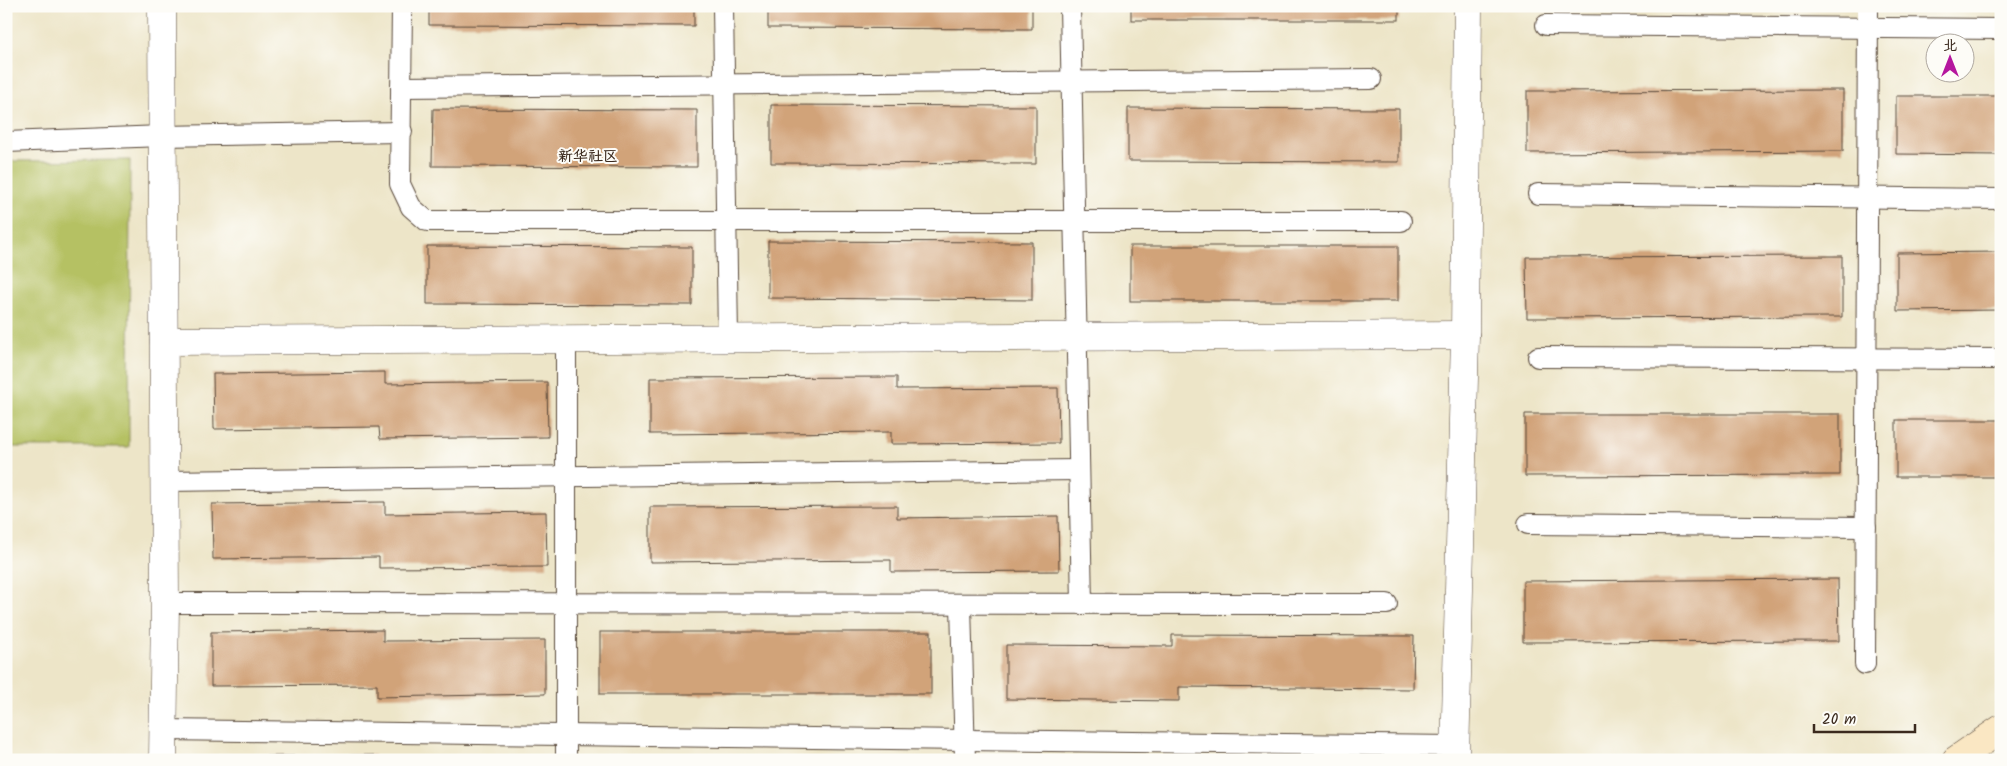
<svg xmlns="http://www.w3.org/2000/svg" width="2007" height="766" font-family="Kalam,'LXGW WenKai TC',sans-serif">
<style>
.green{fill:#b5c163;stroke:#787640}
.building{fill:#d1a379}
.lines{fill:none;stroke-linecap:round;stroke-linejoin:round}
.service-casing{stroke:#564638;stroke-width:22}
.minor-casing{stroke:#564638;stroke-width:29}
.secondary-casing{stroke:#564638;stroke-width:29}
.service{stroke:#fff;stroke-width:20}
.minor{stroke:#fff;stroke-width:28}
.secondary{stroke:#fae7c3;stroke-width:28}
.labels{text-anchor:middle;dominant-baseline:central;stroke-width:4;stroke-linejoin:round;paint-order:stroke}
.quarter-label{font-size:15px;font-weight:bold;fill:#3b2a1e;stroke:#fdfcf7}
</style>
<rect width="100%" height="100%" fill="#fdfcf7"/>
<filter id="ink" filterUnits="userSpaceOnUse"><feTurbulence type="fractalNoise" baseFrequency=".02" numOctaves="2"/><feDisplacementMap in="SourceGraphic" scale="10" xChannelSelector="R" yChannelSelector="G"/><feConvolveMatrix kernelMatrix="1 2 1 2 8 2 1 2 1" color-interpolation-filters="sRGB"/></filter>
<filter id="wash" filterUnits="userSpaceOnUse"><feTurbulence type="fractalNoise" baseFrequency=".0096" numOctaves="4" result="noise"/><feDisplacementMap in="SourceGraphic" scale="20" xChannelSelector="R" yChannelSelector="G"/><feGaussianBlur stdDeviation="1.12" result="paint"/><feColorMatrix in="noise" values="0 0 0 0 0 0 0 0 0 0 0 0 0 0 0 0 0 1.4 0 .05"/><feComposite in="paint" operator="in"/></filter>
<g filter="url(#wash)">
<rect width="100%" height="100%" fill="#ede5c8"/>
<polygon class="green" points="130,160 129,447 6,447 6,161"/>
<g id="blocks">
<g class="building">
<polygon points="429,6 694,6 694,26 429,25"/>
<polygon points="768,6 1032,6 1032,29 768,28"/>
<rect x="1131" y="6" width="268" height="14"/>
<polygon points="1843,90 1843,151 1527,153 1527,91"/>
<polygon points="1896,96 2001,96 2001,155 1896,154"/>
<polygon points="771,105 1036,106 1036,164 771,163"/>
<polygon points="1128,108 1399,109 1399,162 1128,161"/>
<polygon points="433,109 697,110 697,167 432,166"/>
<polygon points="768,241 1032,242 1032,300 768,298"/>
<polygon points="427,246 692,247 692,305 427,304"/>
<rect x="1130" y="246" width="268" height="55"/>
<polygon points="2001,252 2001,310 1897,311 1897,253"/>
<polygon points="1842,256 1842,317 1527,318 1526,257"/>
<polygon points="385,372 385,384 547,382 548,437 380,439 379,427 214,429 213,374"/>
<polygon points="897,377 897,389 1058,388 1059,443 891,444 891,432 650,434 650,378"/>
<polygon points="1525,414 1840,414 1840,475 1525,476"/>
<rect x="1896" y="420" width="105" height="57"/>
<polygon points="385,502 385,514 546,512 547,567 379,568 379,557 213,559 212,504"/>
<polygon points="897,506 897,518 1058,516 1059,571 891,572 891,560 650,562 650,507"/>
<polygon points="1838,579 1839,641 1523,642 1523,581"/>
<polygon points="383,630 383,641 545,640 545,694 377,697 377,685 211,686 211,632"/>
<rect x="600" y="632" width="331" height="62"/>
<polygon points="1172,635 1414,636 1413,689 1179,687 1179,701 1006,699 1006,645 1172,646"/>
<polygon points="374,755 374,760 205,760 205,757"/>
</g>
</g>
</g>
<g filter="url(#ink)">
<use href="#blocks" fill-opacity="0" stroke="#564638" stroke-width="1"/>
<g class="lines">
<g class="service-casing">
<g id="service">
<polyline points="402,6 400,184 411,207 427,221 1401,221"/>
<polyline points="723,6 728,338"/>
<polyline points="1070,6 1082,604"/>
<polyline points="1546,25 2001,29"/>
<polyline points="401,87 1371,79"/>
<polyline points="6,142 162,136 402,132"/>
<polyline points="1538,194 2001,199"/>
<polyline points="566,339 566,760"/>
<polyline points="1538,357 2001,359"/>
<polyline points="165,481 1079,470"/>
<polyline points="1528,524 1866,527"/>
<polyline points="165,603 1387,604"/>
<polyline points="961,604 965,760"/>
<polyline points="1865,664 1868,6"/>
<polyline points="162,730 1455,746"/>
</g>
</g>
<g class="minor-casing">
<g id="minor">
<polyline points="162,6 165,603 163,760"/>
<polyline points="164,341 1465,335"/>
<polyline points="1455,760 1465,335 1468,6"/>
</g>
</g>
<g class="secondary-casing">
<polyline id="secondary" points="1956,760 2001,729"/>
</g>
<use href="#service" class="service"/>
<use href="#minor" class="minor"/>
<use href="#secondary" class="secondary"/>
</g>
</g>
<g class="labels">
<g class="quarter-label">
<text x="588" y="157">新华社区</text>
</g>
</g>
<rect width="2007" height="766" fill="none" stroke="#fdfcf7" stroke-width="25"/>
<g transform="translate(1950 58)"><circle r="24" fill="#fdfcf7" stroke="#afa8a0"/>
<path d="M0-4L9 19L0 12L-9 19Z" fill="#b5179e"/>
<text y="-8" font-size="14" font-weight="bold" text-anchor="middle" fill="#3b2a1e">北</text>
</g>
<path d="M1814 724v8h101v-8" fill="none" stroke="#3b2a1e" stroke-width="2.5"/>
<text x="1822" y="724" font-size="15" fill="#3b2a1e" stroke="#fdfcf7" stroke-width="4" paint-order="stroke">20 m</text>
</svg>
